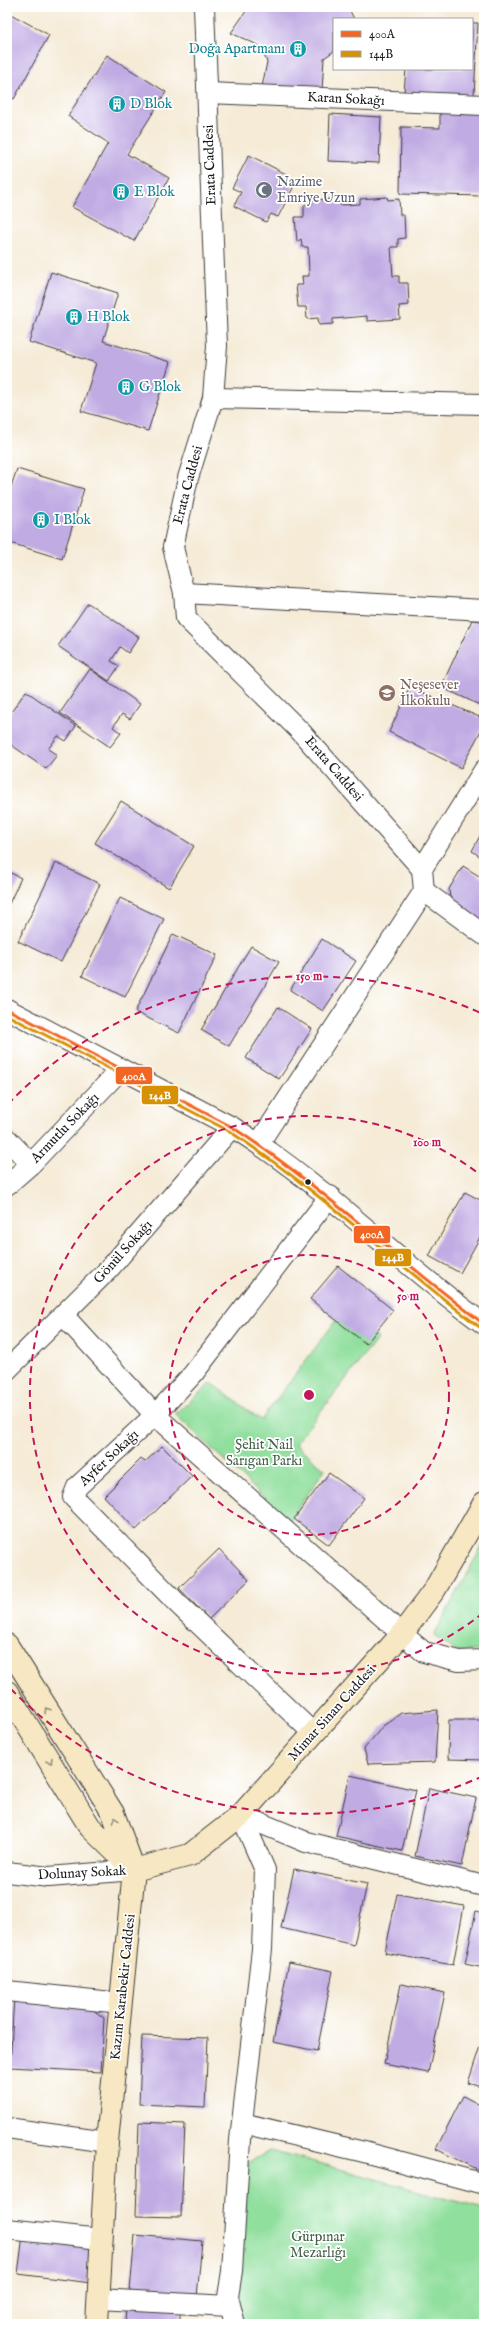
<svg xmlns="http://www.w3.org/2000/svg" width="491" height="2331" font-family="'IM FELL English',serif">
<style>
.green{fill:#90df9d;stroke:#567e5c}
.building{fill:#c0abe3}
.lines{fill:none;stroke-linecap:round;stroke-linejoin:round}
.street-casing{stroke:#3d3b38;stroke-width:22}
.secondary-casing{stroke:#3d3b38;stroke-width:24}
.street{stroke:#fff;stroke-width:20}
.secondary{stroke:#f7e8c3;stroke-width:22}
.bus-1-casing{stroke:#fff;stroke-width:6}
.bus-2-casing{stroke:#fff;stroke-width:6}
.bus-1{stroke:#f26522;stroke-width:3}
.bus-2{stroke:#d69104;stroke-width:3}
.oneway{stroke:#948c78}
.ring{fill:none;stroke:#c2185b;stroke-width:2;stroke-dasharray:7 5}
.bus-dot{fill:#1c1c1c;stroke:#fff;stroke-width:1.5}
.labels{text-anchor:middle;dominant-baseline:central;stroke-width:3.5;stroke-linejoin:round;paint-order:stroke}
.culture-label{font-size:14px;fill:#0d838f;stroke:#fff;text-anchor:start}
.street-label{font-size:14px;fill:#1c1c1c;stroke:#fff}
.worship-label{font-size:14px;fill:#5b616d;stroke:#fff;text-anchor:start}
.education-label{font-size:14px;fill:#785e54;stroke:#fff;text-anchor:start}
.park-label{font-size:14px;fill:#456049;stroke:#fff}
.centre{fill:#c2185b;stroke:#fff;stroke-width:2}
.ring-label{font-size:12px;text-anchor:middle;font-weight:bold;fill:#c2185b;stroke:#fff;stroke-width:3.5;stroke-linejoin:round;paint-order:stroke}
.line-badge{stroke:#fff;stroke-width:1.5}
.badge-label{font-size:11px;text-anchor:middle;font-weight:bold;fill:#fff}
</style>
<rect width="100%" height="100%" fill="#fff"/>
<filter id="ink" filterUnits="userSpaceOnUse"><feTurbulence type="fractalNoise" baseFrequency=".025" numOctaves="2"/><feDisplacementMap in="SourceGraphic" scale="8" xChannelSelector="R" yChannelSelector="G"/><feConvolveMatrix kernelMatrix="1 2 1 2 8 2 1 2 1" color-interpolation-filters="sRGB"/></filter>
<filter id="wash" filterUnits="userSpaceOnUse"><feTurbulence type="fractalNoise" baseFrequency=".012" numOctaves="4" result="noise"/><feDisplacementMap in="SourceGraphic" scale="16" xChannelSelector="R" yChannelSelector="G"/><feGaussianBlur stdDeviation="0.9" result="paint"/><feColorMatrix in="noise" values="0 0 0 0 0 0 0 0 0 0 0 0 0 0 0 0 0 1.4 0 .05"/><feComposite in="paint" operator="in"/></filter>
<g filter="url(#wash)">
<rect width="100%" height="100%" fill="#f5ebd7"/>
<g class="green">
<polygon points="340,1315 378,1338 295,1444 325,1469 289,1521 175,1414 211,1383 261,1420"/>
<polygon points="484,1542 484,1650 457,1652 434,1635"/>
<polygon points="271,2150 484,2209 484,2324 244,2324 235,2298 248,2163"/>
</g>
<g id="blocks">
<g class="building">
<polygon points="249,7 348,7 354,19 334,19 334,51 324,58 322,90 262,87 267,62 260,46 231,33"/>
<polygon points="7,12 49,35 14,99 7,95"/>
<polygon points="472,23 478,23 474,95 404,92 406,69 472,69"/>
<polygon points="107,55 166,92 127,154 169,178 134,241 72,207 108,143 68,116"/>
<polygon points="440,111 484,111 484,196 400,194 401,127 440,128"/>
<polygon points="330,114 381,117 379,163 328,161"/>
<polygon points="249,155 288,175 286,180 290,183 293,188 278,217 271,214 266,222 234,206 241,192 232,188"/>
<polygon points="387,197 388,200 399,199 400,215 404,215 405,238 398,239 398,247 391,247 393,276 399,276 399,283 408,283 409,305 399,306 400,319 367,321 367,316 333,319 333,324 319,325 318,318 307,319 306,307 298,307 296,285 303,285 302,276 309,276 308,247 302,247 301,239 297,242 295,217 304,217 304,205 312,204 311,200 339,199 340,205 360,204 360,199"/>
<polygon points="51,272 118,293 103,341 170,362 148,431 81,411 96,363 29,342"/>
<polygon points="17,469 84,489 62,559 7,542 7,498"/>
<polygon points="88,603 139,637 128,653 120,647 111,661 119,666 109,681 58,646"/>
<polygon points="472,620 484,621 484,707 441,687"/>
<polygon points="90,669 140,704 130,719 122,714 113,727 121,733 110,747 60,713"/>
<polygon points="410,687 484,719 484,725 461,768 389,732"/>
<polygon points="26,691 76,726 66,741 58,736 48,749 57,755 46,769 7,742 7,718"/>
<polygon points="121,801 194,846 169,888 95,843"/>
<polygon points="484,828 484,859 472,851"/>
<polygon points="56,863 100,884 61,962 18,941"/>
<polygon points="463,866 484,879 484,923 450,898 449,889"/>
<polygon points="7,871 21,878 7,908"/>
<polygon points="120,898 164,919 125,997 82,976"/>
<polygon points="173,934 217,955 179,1033 135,1012"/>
<polygon points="322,939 356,961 323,1011 290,990"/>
<polygon points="251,946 279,962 229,1046 201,1030"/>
<polygon points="278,1007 312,1029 279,1079 246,1058"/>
<polygon points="465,1192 484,1202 484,1230 460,1273 429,1256"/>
<polygon points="338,1266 393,1310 366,1344 310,1299"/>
<polygon points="162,1446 192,1476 136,1530 104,1496 141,1459 145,1462"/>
<polygon points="329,1473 364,1498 329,1545 294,1519"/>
<polygon points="219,1549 249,1580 209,1619 179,1588"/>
<polygon points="438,1710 435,1762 368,1764 364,1749 383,1726 401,1713"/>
<polygon points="449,1720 484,1720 484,1760 448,1759"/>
<polygon points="350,1775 416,1790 402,1851 336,1836"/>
<polygon points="429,1788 476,1798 462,1866 415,1856"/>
<polygon points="294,1869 367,1884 354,1945 281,1928"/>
<polygon points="397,1894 464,1906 453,1965 385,1953"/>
<polygon points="476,1911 484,1913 484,1968 465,1964"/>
<polygon points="289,1962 333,1971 317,2051 273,2042"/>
<polygon points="401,1984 445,1993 428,2073 384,2064"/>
<polygon points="14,1996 92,2009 104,2018 101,2072 10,2067"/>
<polygon points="484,2034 484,2088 468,2083"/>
<polygon points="142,2036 208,2038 205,2107 139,2104"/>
<polygon points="463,2096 484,2107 484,2173 436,2149"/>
<polygon points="139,2122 185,2124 181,2217 136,2216"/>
<polygon points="23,2235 96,2244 91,2283 18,2274"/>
<polygon points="135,2235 202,2241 197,2297 130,2291"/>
<polygon points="126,2306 180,2308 180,2324 125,2324"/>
</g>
</g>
</g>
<g filter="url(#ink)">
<use href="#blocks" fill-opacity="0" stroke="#3d3b38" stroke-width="1"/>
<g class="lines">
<g class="street-casing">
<g id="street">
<polyline points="204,7 217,346 213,398 188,478 173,547 184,593 186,618 301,732 422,869"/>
<polyline points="208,93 484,105"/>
<polyline points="213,398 484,404"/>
<polyline points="184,593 484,610"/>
<polyline points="424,891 484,935"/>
<path d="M7,1009L232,1127C324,1183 397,1262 484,1324"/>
<polyline points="7,1139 31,1164"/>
<polyline points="259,1143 424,891 422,869 484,770"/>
<polyline points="7,1185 31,1164 121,1069"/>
<polyline points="64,1316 155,1415 402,1634 424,1652 459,1661 484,1660"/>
<polyline points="7,1370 108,1270 232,1127"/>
<polyline points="313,1733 178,1604 73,1497 77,1487 155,1415 193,1374 330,1196"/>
<polyline points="241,1815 306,1842 484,1886"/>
<polyline points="7,1872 49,1877 134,1870"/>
<polyline points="7,1991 121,2003"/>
<polyline points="242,2123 364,2152 484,2184"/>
<polyline points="7,2128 107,2142"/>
<polyline points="7,2229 101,2239"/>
<polyline points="98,2299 229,2306"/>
<polyline points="235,2324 228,2297 232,2271 240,2140 262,1949 265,1870 241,1815"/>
</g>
</g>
<g class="secondary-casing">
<g id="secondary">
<polyline points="7,1645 113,1813 134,1870 107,2142 97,2324"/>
<polyline points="7,1692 90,1827 129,1865"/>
<polyline points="134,1870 190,1855 241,1815 402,1634 435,1589 484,1503"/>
</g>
</g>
<use href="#street" class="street"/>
<use href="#secondary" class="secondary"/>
<g class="bus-1-casing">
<path id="bus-1" d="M7,1009L232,1127C322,1186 398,1260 484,1324"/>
</g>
<g class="bus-2-casing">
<path id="bus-2" d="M7,1015L229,1131C319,1190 396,1264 481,1328"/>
</g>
<use href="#bus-1" class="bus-1"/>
<use href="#bus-2" class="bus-2"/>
</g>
<defs><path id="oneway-chevron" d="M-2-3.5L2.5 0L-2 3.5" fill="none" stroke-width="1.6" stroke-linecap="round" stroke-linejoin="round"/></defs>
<g class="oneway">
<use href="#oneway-chevron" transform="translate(47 1710) rotate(-123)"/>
<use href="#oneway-chevron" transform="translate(50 1761) rotate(58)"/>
<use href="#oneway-chevron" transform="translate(115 1820) rotate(-110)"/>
</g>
</g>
<g class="ring">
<circle cx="309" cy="1395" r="140"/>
<path d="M483 1613A279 279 0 1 1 483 1177"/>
<path d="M483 1776A419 419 0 0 1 8 1686M8 1104A419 419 0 0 1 483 1014"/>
</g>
<defs>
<g id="building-disc" transform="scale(0.9)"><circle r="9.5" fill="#0f9aa8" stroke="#fff"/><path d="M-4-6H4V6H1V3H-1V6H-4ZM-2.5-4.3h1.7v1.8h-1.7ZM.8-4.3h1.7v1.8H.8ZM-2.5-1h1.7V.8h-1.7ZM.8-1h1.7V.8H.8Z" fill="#fff"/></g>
<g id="mosque-disc" transform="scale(0.9)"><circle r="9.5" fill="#6b7280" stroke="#fff"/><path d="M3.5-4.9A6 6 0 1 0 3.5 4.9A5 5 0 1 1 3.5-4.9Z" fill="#fff"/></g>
<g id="school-disc" transform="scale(0.9)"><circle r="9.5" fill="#8d6e63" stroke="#fff"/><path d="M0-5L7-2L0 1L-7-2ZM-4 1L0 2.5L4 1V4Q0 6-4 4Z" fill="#fff"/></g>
</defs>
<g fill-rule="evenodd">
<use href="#building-disc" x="298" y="49"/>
<use href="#building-disc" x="117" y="104"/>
<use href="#mosque-disc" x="264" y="190"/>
<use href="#building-disc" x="121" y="192"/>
<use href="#building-disc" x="74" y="317"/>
<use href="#building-disc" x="126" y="387"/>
<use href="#building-disc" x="41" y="520"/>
<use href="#school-disc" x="387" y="693"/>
</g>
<circle class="bus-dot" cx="308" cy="1182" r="3.5"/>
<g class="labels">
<g class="culture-label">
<text x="285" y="49" text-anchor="end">Doğa Apartmanı</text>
<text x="130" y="104">D Blok</text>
<text x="134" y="192">E Blok</text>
<text x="87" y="317">H Blok</text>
<text x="139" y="387">G Blok</text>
<text x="54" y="520">I Blok</text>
</g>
<g class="street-label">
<text transform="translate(346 99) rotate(3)">Karan Sokağı</text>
<text transform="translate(210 165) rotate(-92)">Erata Caddesi</text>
<text transform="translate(188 485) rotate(-75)">Erata Caddesi</text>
<text transform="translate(334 769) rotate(49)">Erata Caddesi</text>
<text transform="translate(65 1128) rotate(-46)">Armutlu Sokağı</text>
<text transform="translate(123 1252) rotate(-48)">Gönül Sokağı</text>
<text transform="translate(109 1458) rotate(-43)">Ayfer Sokağı</text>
<text transform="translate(332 1713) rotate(-48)">Mimar Sinan Caddesi</text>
<text transform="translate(82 1873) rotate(-3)">Dolunay Sokak</text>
<text transform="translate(123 1987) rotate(-84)">Kazım Karabekir Caddesi</text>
</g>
<g class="worship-label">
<text x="277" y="182">Nazime<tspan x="277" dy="16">Emriye Uzun</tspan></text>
</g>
<g class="education-label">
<text x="400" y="685">Neşesever<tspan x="400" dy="16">İlkokulu</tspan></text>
</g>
<g class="park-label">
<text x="264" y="1445">Şehit Nail<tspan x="264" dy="16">Sarıgan Parkı</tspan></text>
<text x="318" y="2237">Gürpınar<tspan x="318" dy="16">Mezarlığı</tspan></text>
</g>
</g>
<circle cx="309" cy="1395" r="6" class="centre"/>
<g class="ring-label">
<text x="309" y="980">150 m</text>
<text x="427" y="1146">100 m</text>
<text x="408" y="1300">50 m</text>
</g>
<g class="line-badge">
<rect x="115" y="1066" width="38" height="19" rx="4" fill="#f26522"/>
<rect x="141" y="1085" width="38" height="20" rx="4" fill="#d69104"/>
<rect x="353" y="1225" width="38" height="19" rx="4" fill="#f26522"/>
<rect x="374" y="1248" width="38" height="19" rx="4" fill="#d69104"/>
</g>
<g class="badge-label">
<text x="134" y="1080">400A</text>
<text x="160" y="1099">144B</text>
<text x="372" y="1238">400A</text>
<text x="393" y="1261">144B</text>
</g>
<rect width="491" height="2331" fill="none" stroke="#fff" stroke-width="24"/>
<rect x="333" y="18" width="140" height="52" fill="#ffffff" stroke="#a4a4a4"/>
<rect x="341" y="31" width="20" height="6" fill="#f26522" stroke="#a4a4a4"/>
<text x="369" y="38" font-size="12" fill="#1c1c1c">400A</text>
<rect x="341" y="51" width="20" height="6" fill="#d69104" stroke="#a4a4a4"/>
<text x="369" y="58" font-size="12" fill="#1c1c1c">144B</text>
</svg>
